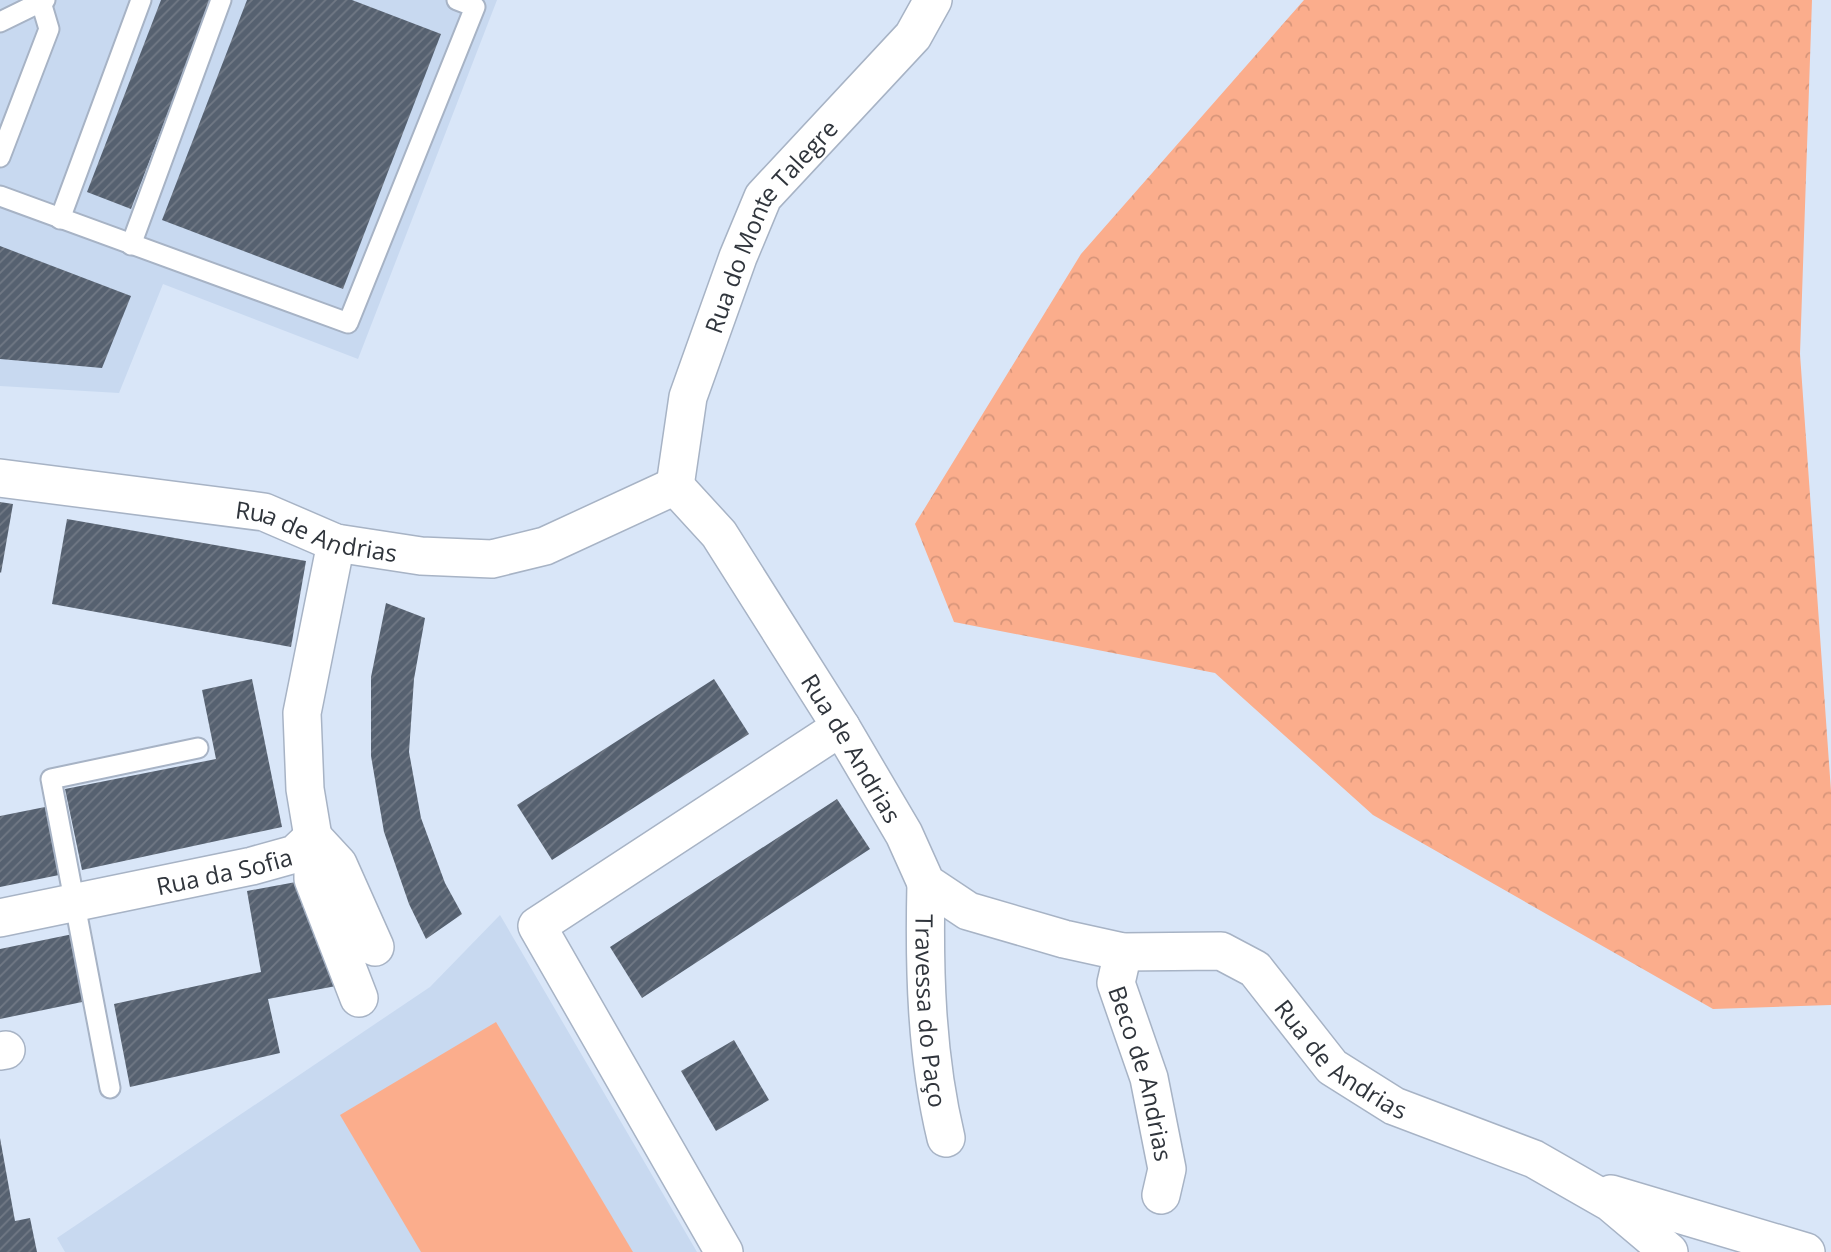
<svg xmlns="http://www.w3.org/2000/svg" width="1831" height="1252" font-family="'Open Sans',sans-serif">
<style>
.built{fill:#c8d9f0}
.grass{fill:#fbad8c}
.forest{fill:url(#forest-crowns)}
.building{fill:url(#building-hatch)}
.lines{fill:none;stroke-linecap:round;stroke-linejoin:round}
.service-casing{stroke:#a7b3c5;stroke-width:23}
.minor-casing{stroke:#a7b3c5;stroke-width:40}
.service{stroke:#fff;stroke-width:19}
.minor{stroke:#fff;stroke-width:37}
.labels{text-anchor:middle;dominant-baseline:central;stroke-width:7;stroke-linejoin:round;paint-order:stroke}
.street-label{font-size:24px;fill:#30353c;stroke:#ebf3fe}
</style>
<defs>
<pattern id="forest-crowns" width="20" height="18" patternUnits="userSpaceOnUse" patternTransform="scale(1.75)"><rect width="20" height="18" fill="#fbad8c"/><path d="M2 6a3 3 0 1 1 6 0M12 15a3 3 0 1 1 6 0" fill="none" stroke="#d7957a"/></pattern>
<pattern id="building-hatch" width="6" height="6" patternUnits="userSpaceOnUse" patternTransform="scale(1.75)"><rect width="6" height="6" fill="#566170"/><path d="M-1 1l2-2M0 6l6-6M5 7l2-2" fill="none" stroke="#717985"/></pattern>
</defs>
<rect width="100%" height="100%" fill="#d9e6f8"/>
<g class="built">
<polygon points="0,0 497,0 358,359 163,284 119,393 0,386"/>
<polygon points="500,915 697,1252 65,1252 57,1238 430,987"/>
</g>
<polygon class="grass" points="496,1022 633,1252 421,1252 340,1115"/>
<polygon class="forest" points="1304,0 1812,0 1800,354 1831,791 1831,1005 1713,1009 1373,815 1215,673 954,622 915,524 1081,254"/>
<g class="building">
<polygon points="161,0 211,0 131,209 87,192"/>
<polygon points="247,0 352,0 441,34 343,289 162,220"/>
<polygon points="0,246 131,296 102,368 0,359"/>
<polygon points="0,502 13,504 1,573 0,572"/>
<polygon points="67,519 306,561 291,647 52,604"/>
<polygon points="386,603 425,618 414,679 409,752 421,818 445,883 462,914 426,939 409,904 384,832 371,756 371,677"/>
<polygon points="252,679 282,827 82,870 65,789 216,759 202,690"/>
<polygon points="714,679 749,734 552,860 517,805"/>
<polygon points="837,799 870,849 642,998 610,947"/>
<polygon points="45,807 59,875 0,887 0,816"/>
<polygon points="296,882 336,986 268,999 280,1053 130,1087 114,1004 261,972 247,891"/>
<polygon points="73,934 87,1001 0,1019 0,949"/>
<polygon points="734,1040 769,1100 716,1131 681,1071"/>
<polygon points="0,1138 15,1221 30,1218 37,1252 0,1252"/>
</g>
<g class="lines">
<g class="service-casing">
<g id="service">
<polyline points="0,22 45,0"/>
<polyline points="0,157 49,29 41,2"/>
<polyline points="0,196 348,323 475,7 457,0"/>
<polyline points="60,219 141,0"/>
<polyline points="131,245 221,0"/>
<polyline points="110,1088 51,779 198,748"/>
</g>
</g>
<g class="minor-casing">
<g id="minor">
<path id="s1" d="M0,478L264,512L336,543L421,556L492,559L545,546L675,486"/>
<path id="s2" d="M675,486L719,534L841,727L904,834L926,883L968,911L1064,939L1123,952L1221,951L1255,969L1332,1067L1394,1106L1534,1159L1611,1203L1669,1252"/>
<path id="s3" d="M675,486L688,397L738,257L763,197L913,36L933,0"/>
<polyline points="336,543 302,713 305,789 313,837 313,879 359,998"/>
<polyline points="313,837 338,864 375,947"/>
<path id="s4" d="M926,883C924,969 926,1055 946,1138"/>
<path id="s5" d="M0,918L252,866L295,854L313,837"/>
<path id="s6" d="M1123,952L1116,983L1149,1078L1167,1169L1161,1195"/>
<polyline points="0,1051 6,1050"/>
<polyline points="1611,1194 1806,1252"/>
<polyline points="724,1252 537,926 841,727"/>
</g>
</g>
<use href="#service" class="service"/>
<use href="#minor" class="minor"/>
</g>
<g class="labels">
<g class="street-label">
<text stroke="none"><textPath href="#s3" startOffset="282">Rua do Monte Talegre</textPath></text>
<text stroke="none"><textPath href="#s1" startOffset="322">Rua de Andrias</textPath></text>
<text stroke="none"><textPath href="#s2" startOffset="317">Rua de Andrias</textPath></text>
<text stroke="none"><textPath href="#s5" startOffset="229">Rua da Sofia</textPath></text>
<text stroke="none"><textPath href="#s4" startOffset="128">Travessa do Paço</textPath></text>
<text stroke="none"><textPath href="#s2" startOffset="945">Rua de Andrias</textPath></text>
<text stroke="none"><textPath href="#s6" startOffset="126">Beco de Andrias</textPath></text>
</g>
</g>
</svg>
